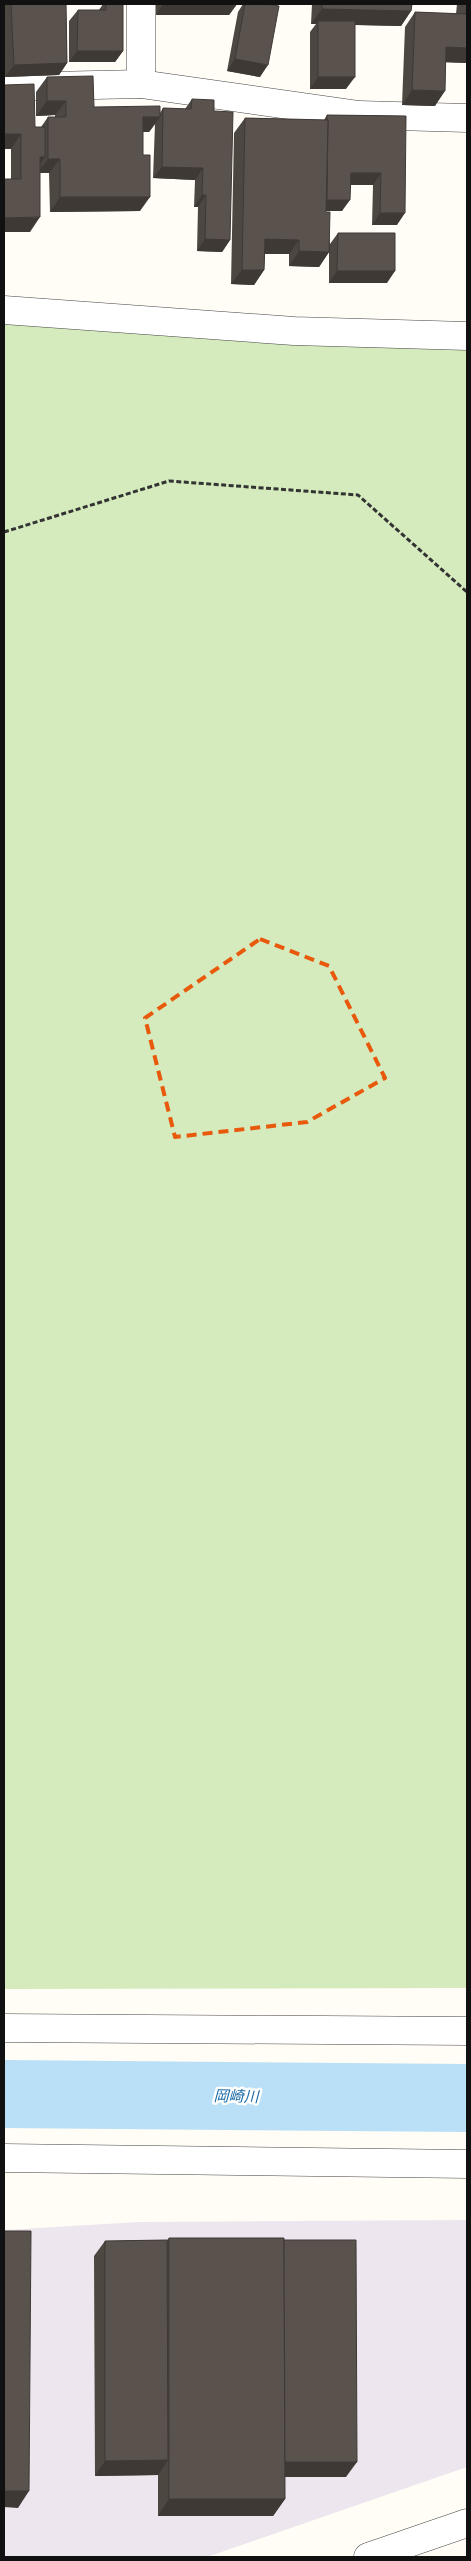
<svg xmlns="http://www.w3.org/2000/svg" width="471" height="2561" font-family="'Libre Baskerville','Noto Sans JP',serif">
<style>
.industrial{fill:#eee6ef}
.green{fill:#d5ebbd}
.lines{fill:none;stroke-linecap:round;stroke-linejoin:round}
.river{stroke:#b9e0f7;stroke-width:68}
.minor-casing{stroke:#444;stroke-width:29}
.tertiary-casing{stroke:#444;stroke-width:29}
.path{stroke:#333;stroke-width:3;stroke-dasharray:5 2.5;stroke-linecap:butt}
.minor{stroke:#fff;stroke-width:28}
.tertiary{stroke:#fff;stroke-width:28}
.wall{fill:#4d4742}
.shaded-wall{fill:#3f3936}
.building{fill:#5a524d;stroke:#3f3936}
.marked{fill:none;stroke:#e8590c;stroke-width:4;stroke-dasharray:10 6;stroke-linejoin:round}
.labels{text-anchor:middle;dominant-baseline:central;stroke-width:5;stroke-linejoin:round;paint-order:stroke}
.water-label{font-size:15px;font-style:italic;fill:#1768a6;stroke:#fff}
</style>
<rect width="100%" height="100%" fill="#fffdf5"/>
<polygon class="industrial" points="467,2220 467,2467 207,2557 4,2557 4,2230 139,2222"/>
<polygon class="green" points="4,320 467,345 467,1988 4,1989"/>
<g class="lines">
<polyline class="river" points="4,2094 467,2098"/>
<g class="minor-casing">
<g id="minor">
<polyline points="141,4 141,84"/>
<polyline points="4,87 141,84 359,115 467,118"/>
<polyline points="4,310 294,331 467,336"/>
<polyline points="4,2028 467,2031"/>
<polyline points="4,2158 467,2164"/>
</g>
</g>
<g class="tertiary-casing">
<polyline id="tertiary" points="368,2557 467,2523"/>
</g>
<polyline class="path" points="4,532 169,481 358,495 467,592"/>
<use href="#minor" class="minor"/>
<use href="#tertiary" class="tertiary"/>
</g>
<g class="wall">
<polygon points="4,4 66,4 67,63 59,75 5,77"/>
<polygon points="103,4 123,4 123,51 115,62 69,62 69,21 78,10 99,10"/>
<polygon points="156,4 237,4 229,15 156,15"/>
<polygon points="243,4 267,4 260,77 227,71 238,12"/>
<polygon points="312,4 412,4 411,11 401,26 355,25 346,89 310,89 310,32 316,24 311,24"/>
<polygon points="457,4 467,4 467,63 446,62 435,106 402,105 405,27 415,12 456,14"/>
<polygon points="47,77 94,107 160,113 163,108 185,109 192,99 214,111 230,240 222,252 197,251 198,207 194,207 195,180 153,178 155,124 149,132 143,132 140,211 50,212 49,173 40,173 30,232 4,232 4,179 11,179 11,149 4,85 35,127 41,127 48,117 55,117 55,115 36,116 36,92"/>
<polygon points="327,115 406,116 397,225 372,225 373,185 351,185 342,211 326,211 330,244 338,233 387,283 329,283 329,252 319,267 289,266 289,254 265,254 264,270 254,285 231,284 234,133 245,118 324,120"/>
<polygon points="169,2238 346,2477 285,2477 285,2499 273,2516 158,2516 158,2475 95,2476 94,2256 105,2241 167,2240"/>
</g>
<g class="shaded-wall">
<polygon points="163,4 237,4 229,15 156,15"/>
<polygon points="322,9 411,11 401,26 318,24 318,21 316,24 311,24"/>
<polygon points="446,47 467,48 467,63 436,62"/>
<polygon points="77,51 123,51 115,62 69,62"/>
<polygon points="235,59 268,65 260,77 227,71"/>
<polygon points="67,63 59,75 5,77 14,65"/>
<polygon points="318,77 355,77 346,89 310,89"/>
<polygon points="412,90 445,91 435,106 402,105"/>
<polygon points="47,101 66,101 55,115 36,116"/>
<polygon points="143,117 160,117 149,132 133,132"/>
<polygon points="4,134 21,134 11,149 4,149"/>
<polygon points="40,157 45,157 35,172"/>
<polygon points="48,159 60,159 49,173 37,173"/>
<polygon points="162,167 203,168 195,180 153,178"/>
<polygon points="351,173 381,173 373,185 343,185"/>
<polygon points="202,195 206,195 198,207 194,207"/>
<polygon points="60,197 150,197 140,211 50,212"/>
<polygon points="327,200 350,200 342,211 319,211"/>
<polygon points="380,213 405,213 397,225 372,225"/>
<polygon points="40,217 30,232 4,232 4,218"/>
<polygon points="205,239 230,240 222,252 197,251"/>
<polygon points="265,239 299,240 289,254 255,254"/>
<polygon points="299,251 329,252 319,267 289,266"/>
<polygon points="242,270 264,270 254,285 231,284"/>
<polygon points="337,271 395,271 387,283 329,283"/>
<polygon points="168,2460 158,2475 95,2476 105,2461"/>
<polygon points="284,2462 357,2462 346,2477 273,2477"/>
<polygon points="4,2491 29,2491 18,2508 4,2507"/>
<polygon points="169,2499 285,2499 273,2516 158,2516"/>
</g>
<g class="building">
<polygon points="11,4 66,4 67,63 14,65"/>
<polygon points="106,4 123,4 123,51 77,51 78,10 106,10"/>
<polygon points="245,4 267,4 279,6 268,65 235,59"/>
<polygon points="322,4 412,4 411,11 322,9"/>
<polygon points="467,4 467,48 446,47 445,91 412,90 415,12 466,14"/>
<rect x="318" y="21" width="37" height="56"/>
<polygon points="93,76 94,107 160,106 160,117 143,117 143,155 150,155 150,197 60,197 60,159 48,159 48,117 66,117 66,101 47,101 47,77"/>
<polygon points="34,84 35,127 45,127 45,157 40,157 40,217 4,218 4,179 21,179 21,134 4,134 4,85"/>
<polygon points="192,99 214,100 214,111 233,112 230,240 205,239 206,195 202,195 203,168 162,167 163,108 191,109"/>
<polygon points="327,115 406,116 405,213 380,213 381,173 351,173 350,200 327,200 328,120 327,120"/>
<polygon points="245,118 328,120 326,212 330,212 329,252 299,251 299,240 265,239 264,270 242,270"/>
<polygon points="338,233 395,233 395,271 337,271"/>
<polygon points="4,2231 31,2231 29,2491 4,2491"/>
<polygon points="169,2238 284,2238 285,2499 169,2499"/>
<polygon points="167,2240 168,2460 105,2461 105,2241"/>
<polygon points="284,2240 356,2240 357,2462 285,2462"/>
</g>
<path class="marked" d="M260,939L329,966L385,1078L307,1122L175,1137L145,1018Z"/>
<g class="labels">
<g class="water-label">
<text transform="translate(236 2096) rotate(1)">岡崎川</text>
</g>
</g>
<rect width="471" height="2561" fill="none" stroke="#111111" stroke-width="10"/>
</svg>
